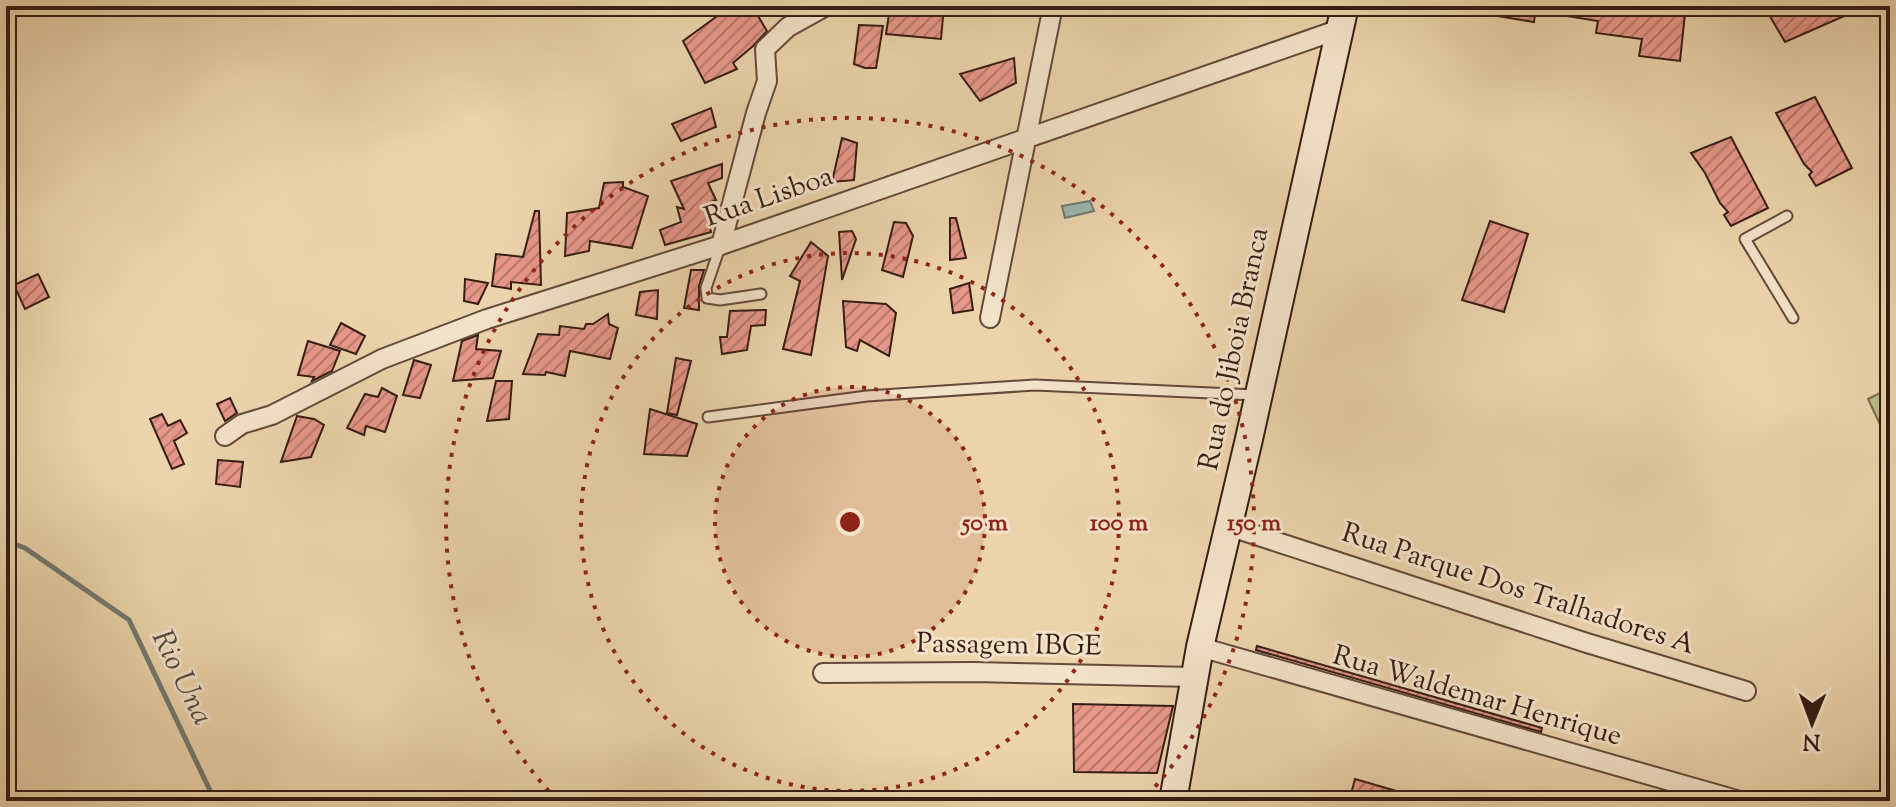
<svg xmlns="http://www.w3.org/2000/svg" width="1896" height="807" font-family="'Sorts Mill Goudy',serif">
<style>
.green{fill:#b8bc88;stroke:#776c4e;stroke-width:2}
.water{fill:#99b7af;stroke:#717971;stroke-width:2}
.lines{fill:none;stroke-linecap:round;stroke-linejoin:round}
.stream{stroke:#717971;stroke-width:5}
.building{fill:url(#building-hatch);stroke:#361d14;stroke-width:2}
.lane-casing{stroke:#634a3a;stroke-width:13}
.street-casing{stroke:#634a3a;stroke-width:22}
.secondary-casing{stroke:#361d14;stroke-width:30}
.lane{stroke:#f2e2c8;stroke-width:9}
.street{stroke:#f2e2c8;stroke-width:18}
.secondary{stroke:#f2e2c8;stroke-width:26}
.ring{fill:none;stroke:#8f2418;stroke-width:4;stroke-dasharray:4 8}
.labels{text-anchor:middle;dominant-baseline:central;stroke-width:6;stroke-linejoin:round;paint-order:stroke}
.street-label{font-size:28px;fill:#361d14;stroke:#f2e2c8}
.water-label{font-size:30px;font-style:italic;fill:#544b42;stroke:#f2e2c8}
.centre{fill:#8f2418;stroke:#f2e2c8;stroke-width:4}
.ring-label{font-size:24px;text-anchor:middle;font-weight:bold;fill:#8f2418;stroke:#f2e2c8;stroke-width:6;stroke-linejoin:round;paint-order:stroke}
</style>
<defs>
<pattern id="building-hatch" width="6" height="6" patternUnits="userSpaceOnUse" patternTransform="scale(2)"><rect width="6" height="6" fill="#e79789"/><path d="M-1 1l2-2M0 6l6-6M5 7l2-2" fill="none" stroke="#bc7b6f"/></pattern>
</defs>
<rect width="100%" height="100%" fill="#ebd3ab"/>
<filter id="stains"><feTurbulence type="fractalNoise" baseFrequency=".0025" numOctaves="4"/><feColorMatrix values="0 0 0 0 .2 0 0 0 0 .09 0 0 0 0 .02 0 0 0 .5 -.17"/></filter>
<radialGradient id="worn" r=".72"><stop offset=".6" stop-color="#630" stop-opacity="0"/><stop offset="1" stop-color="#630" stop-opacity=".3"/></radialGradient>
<polygon class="green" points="1890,388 1890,437 1887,439 1868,399"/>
<polygon class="water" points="1090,201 1094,211 1065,218 1062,206"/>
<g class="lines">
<polyline class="stream" points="6,541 25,548 129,620 215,801"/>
</g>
<g class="building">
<polygon points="731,6 752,6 767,31 753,46 733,63 737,69 705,83 683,41"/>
<polygon points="944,6 941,39 886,34 890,7"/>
<polygon points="1486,6 1536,6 1534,22 1485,14"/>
<polygon points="1554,6 1637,6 1685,13 1680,61 1639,56 1642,39 1596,33 1598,21 1554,14"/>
<polygon points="1764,6 1867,6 1785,42"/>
<polygon points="859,25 883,26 876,68 865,68 854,64"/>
<polygon points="1014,58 1016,83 980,101 960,74"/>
<polygon points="1815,97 1852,168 1816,186 1809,175 1812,172 1804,164 1776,113"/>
<polygon points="711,108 716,127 681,141 672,124"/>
<polygon points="1731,137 1768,208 1731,226 1724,215 1728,212 1720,203 1705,173 1691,153"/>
<polygon points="842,138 857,143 854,180 832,182"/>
<polygon points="722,164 722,178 708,183 716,200 704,205 711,232 665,245 660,230 681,222 677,207 684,209 671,181"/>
<polygon points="623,182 623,187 648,196 632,248 590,241 589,251 565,256 567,213 599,208 604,183"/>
<polygon points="535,211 539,211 541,285 511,282 511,289 492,286 496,254 523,257"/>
<polygon points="950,218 956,218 966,258 950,260"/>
<polygon points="1490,221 1528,234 1504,312 1462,300"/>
<polygon points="894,222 906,223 913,236 903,277 882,270"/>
<polygon points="852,231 856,239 842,280 839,232"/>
<polygon points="811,242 828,256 811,355 783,349 800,281 790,276"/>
<polygon points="691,270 704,270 699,286 699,310 684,308"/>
<polygon points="38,274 49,297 25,309 14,285"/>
<polygon points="465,279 488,283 478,304 464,301"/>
<polygon points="969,283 973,310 953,313 950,289"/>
<polygon points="658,290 657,319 636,315 640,292"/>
<polygon points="843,301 886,304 896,313 889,356 860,340 857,351 846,347"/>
<polygon points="766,310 765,325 751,326 747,350 722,354 720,337 727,337 730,311"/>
<polygon points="608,314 609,324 618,328 610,359 570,351 565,376 546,372 545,375 523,374 538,334 559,335 560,326 584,329 586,324 593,324"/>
<polygon points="341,323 365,336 356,354 330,345"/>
<polygon points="478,335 476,349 501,351 493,378 453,381 462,341"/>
<polygon points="308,341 340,351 332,371 312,381 314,377 298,375"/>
<polygon points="676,358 691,361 677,415 667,413"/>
<polygon points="414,360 431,365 420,398 403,395"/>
<polygon points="496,381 512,381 509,419 487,421"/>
<polygon points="382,388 397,396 385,432 366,426 364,435 347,428 365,394 378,397"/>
<polygon points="230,398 237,413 225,421 217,404"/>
<polygon points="650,409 697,424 687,456 644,454"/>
<polygon points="162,414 168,426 180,420 187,433 174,441 184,464 172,469 150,419"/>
<polygon points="297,416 314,419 324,425 311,457 281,462"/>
<polygon points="218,460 243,462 240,487 216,484"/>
<polygon points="1257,646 1542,728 1541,732 1256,650"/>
<polygon points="1073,704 1173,706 1157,773 1074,772"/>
<polygon points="1355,779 1417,797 1416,801 1349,801"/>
</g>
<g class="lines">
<g class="lane-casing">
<g id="lane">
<polyline points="1787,216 1745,239 1793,318"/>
<polyline points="720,247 706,288 707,298 720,300 761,294"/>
<polyline points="708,417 867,396 1035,385 1255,395"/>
</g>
</g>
<g class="street-casing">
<g id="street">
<polyline points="721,245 756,113 767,81 765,49 788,27 826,6"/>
<polyline points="990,318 1053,6"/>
<polyline points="225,436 242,424 272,415 382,359 487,319 721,245 1340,29"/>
<polyline points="1228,526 1587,643 1746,691"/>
<polyline points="1200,647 1740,801"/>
<polyline points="823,673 973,672 1193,677"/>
</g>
</g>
<g class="secondary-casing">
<polyline id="secondary" points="1173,801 1200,647 1249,439 1345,6"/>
</g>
<use href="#lane" class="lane"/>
<use href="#street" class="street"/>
<use href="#secondary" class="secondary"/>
</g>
<circle cx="850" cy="522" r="135" fill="#8f2418" fill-opacity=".12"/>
<g class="ring">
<circle cx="850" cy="522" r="135"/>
<circle cx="850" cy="522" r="269"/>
<path d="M557 800A404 404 0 1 1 1143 800"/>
</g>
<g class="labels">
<g class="street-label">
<text transform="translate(769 198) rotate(-19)">Rua Lisboa</text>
<text transform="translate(1235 349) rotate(-78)">Rua do Jiboia Branca</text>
<text transform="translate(1518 590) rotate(18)">Rua Parque Dos Tralhadores A</text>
<text transform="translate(1009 646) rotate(1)">Passagem IBGE</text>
<text transform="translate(1477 697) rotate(16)">Rua Waldemar Henrique</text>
</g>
<g class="water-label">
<text transform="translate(181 678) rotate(64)">Rio Una</text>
</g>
</g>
<circle cx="850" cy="522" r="12" class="centre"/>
<g class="ring-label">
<text x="985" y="530">50 m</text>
<text x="1119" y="530">100 m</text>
<text x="1254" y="530">150 m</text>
</g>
<rect width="1896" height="807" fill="none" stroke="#ebd3ab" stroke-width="32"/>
<rect x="8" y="8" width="1880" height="791" fill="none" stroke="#361d14" stroke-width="4"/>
<rect x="16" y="16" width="1864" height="775" fill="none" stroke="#361d14" stroke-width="2"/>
<g transform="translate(1812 723) rotate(181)" stroke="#f2e2c8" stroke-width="6" paint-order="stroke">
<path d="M0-6L14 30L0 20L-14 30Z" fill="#361d14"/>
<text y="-12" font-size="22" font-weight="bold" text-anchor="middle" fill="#361d14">N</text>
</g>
<rect width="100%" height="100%" filter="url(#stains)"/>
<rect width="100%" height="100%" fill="url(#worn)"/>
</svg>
